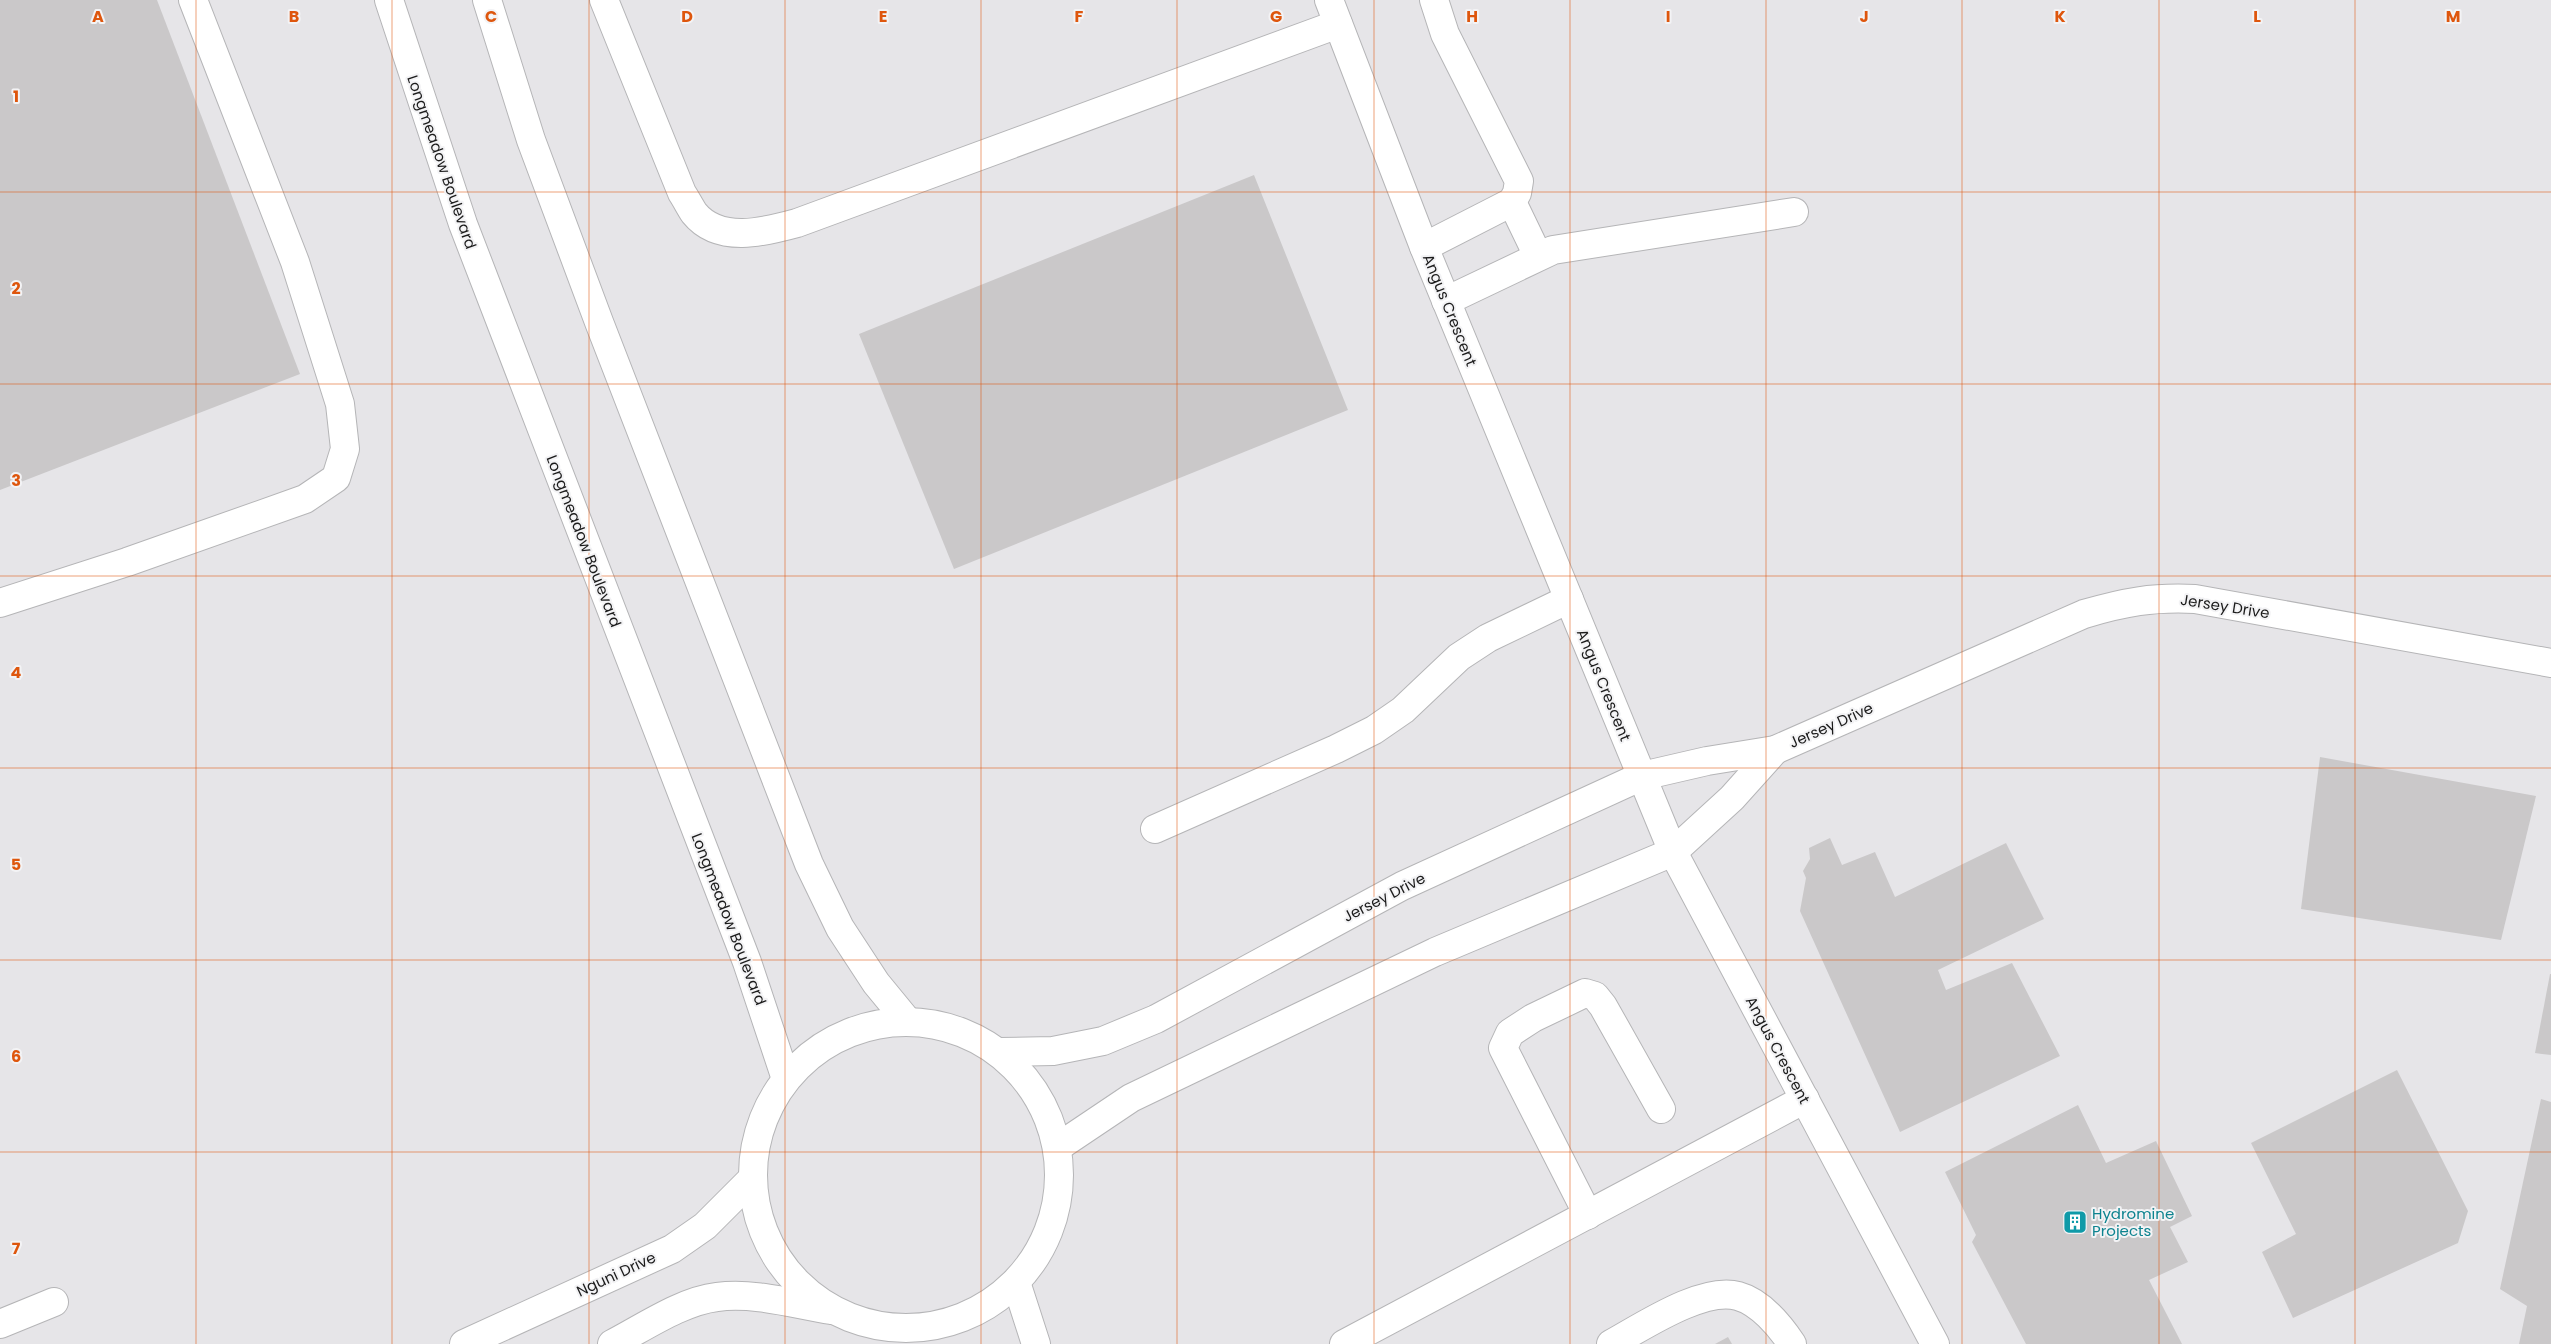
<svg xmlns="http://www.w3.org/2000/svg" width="2551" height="1344" font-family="Poppins,sans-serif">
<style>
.building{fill:#cac8c9}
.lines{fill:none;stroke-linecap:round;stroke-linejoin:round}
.minor-casing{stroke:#b5b5b7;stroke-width:30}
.major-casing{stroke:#b5b5b7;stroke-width:30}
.minor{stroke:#fff;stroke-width:28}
.major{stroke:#fff;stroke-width:28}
.grid{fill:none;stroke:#de560d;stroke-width:1;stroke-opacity:0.55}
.labels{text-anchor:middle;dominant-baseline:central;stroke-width:4;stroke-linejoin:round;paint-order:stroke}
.street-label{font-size:15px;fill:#1b1b1b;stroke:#f3f3f5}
.culture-label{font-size:15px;fill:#0d838f;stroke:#f3f3f5;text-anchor:start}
.grid-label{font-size:16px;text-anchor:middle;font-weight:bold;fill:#de560d;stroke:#f3f3f5;stroke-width:4;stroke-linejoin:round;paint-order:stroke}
</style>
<rect width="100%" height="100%" fill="#e6e5e8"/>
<g class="building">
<polygon points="0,0 157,0 300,374 0,490"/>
<polygon points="1254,175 1348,410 954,569 859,334"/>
<polygon points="2320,757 2536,796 2501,940 2301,909"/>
<polygon points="1830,838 1842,865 1875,852 1895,897 2006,843 2044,919 1938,970 1946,990 2012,963 2060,1056 1900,1132 1800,911 1806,878 1803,871 1810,859 1809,848"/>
<polygon points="2550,974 2551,974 2551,1055 2535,1053"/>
<polygon points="2397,1070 2468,1211 2458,1243 2293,1318 2262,1252 2296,1234 2251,1143"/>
<polygon points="2541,1099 2551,1102 2551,1344 2519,1344 2527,1306 2500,1289"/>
<polygon points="2078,1105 2106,1163 2156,1141 2192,1216 2170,1227 2188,1262 2149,1280 2182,1344 2026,1344 1972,1242 1976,1235 1945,1172"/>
<polygon points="1728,1337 1732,1344 1715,1344"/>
</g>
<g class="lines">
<g class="minor-casing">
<g id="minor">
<path d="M604,0L682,193C686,199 690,207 694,213C719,244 764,232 797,223L1338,24"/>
<polyline points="1329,0 1424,247 1673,852 1935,1344"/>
<polyline points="1512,202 1538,256"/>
<polyline points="1424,247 1512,202 1517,193 1519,181 1445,34 1434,0"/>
<polyline points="1446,301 1553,250 1794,212"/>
<polyline points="0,603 127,562 305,499 336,478 345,449 340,404 295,262 193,0"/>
<polyline points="1155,829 1336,749 1374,730 1403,710 1459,657 1488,638 1569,599"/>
<path d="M999,1052L1053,1051L1103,1041L1156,1019L1402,886L1642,776L1707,761L1775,750L2084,614C2125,602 2152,597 2195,599L2551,663"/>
<polyline points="1058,1147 1131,1098 1435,952 1673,852 1732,798 1775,750"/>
<polyline points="1588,1215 1503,1048 1510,1033 1533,1018 1585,993 1595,996 1603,1006 1661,1109"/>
<polyline points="0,1324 54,1302"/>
<polyline points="464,1344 672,1249 705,1226 752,1179"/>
<path d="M612,1344C643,1328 682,1301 717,1297C754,1292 794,1304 831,1310"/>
<polyline points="1344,1344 1805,1099"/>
<path d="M1611,1344C1642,1327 1703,1286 1738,1296C1760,1302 1780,1326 1792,1344"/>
</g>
</g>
<g class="major-casing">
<g id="major">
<polyline points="389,0 463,224 747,962 786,1079"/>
<polyline points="487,0 531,140 599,322 809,864 840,928 876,983 908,1022"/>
<circle cx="906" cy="1175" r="153"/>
<polyline points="1016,1282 1036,1344"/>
</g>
</g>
<use href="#minor" class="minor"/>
<use href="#major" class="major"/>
</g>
<path class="grid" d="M196,0V1344M392,0V1344M589,0V1344M785,0V1344M981,0V1344M1177,0V1344M1374,0V1344M1570,0V1344M1766,0V1344M1962,0V1344M2159,0V1344M2355,0V1344M0,192H2551M0,384H2551M0,576H2551M0,768H2551M0,960H2551M0,1152H2551"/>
<defs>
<g id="building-square" transform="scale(1.25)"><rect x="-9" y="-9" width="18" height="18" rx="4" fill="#0f9aa8" stroke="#f3f3f5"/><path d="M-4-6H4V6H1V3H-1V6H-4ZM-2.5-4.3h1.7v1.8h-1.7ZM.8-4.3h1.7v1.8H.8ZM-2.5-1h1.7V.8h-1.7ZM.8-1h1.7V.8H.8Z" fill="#fff"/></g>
</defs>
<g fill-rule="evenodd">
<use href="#building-square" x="2075" y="1222"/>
</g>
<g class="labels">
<g class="street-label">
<text transform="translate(442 162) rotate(71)">Longmeadow Boulevard</text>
<text transform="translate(1450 310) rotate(68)">Angus Crescent</text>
<text transform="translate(584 541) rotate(69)">Longmeadow Boulevard</text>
<text transform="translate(2225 606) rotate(9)">Jersey Drive</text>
<text transform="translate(1604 685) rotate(68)">Angus Crescent</text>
<text transform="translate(1831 725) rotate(-24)">Jersey Drive</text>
<text transform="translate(1384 897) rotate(-27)">Jersey Drive</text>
<text transform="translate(729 919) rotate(69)">Longmeadow Boulevard</text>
<text transform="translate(1778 1050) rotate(62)">Angus Crescent</text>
<text transform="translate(616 1274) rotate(-25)">Nguni Drive</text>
</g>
<g class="culture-label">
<text x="2092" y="1213">Hydromine<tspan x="2092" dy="17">Projects</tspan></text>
</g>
</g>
<g class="grid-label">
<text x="98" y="22">A</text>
<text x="294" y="22">B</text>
<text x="491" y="22">C</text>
<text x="687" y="22">D</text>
<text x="883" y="22">E</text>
<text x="1079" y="22">F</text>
<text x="1276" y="22">G</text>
<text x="1472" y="22">H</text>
<text x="1668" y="22">I</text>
<text x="1864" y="22">J</text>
<text x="2060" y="22">K</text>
<text x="2257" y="22">L</text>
<text x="2453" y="22">M</text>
<text x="16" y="102">1</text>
<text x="16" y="294">2</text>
<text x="16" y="486">3</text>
<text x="16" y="678">4</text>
<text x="16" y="870">5</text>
<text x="16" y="1062">6</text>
<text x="16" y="1254">7</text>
</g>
</svg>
